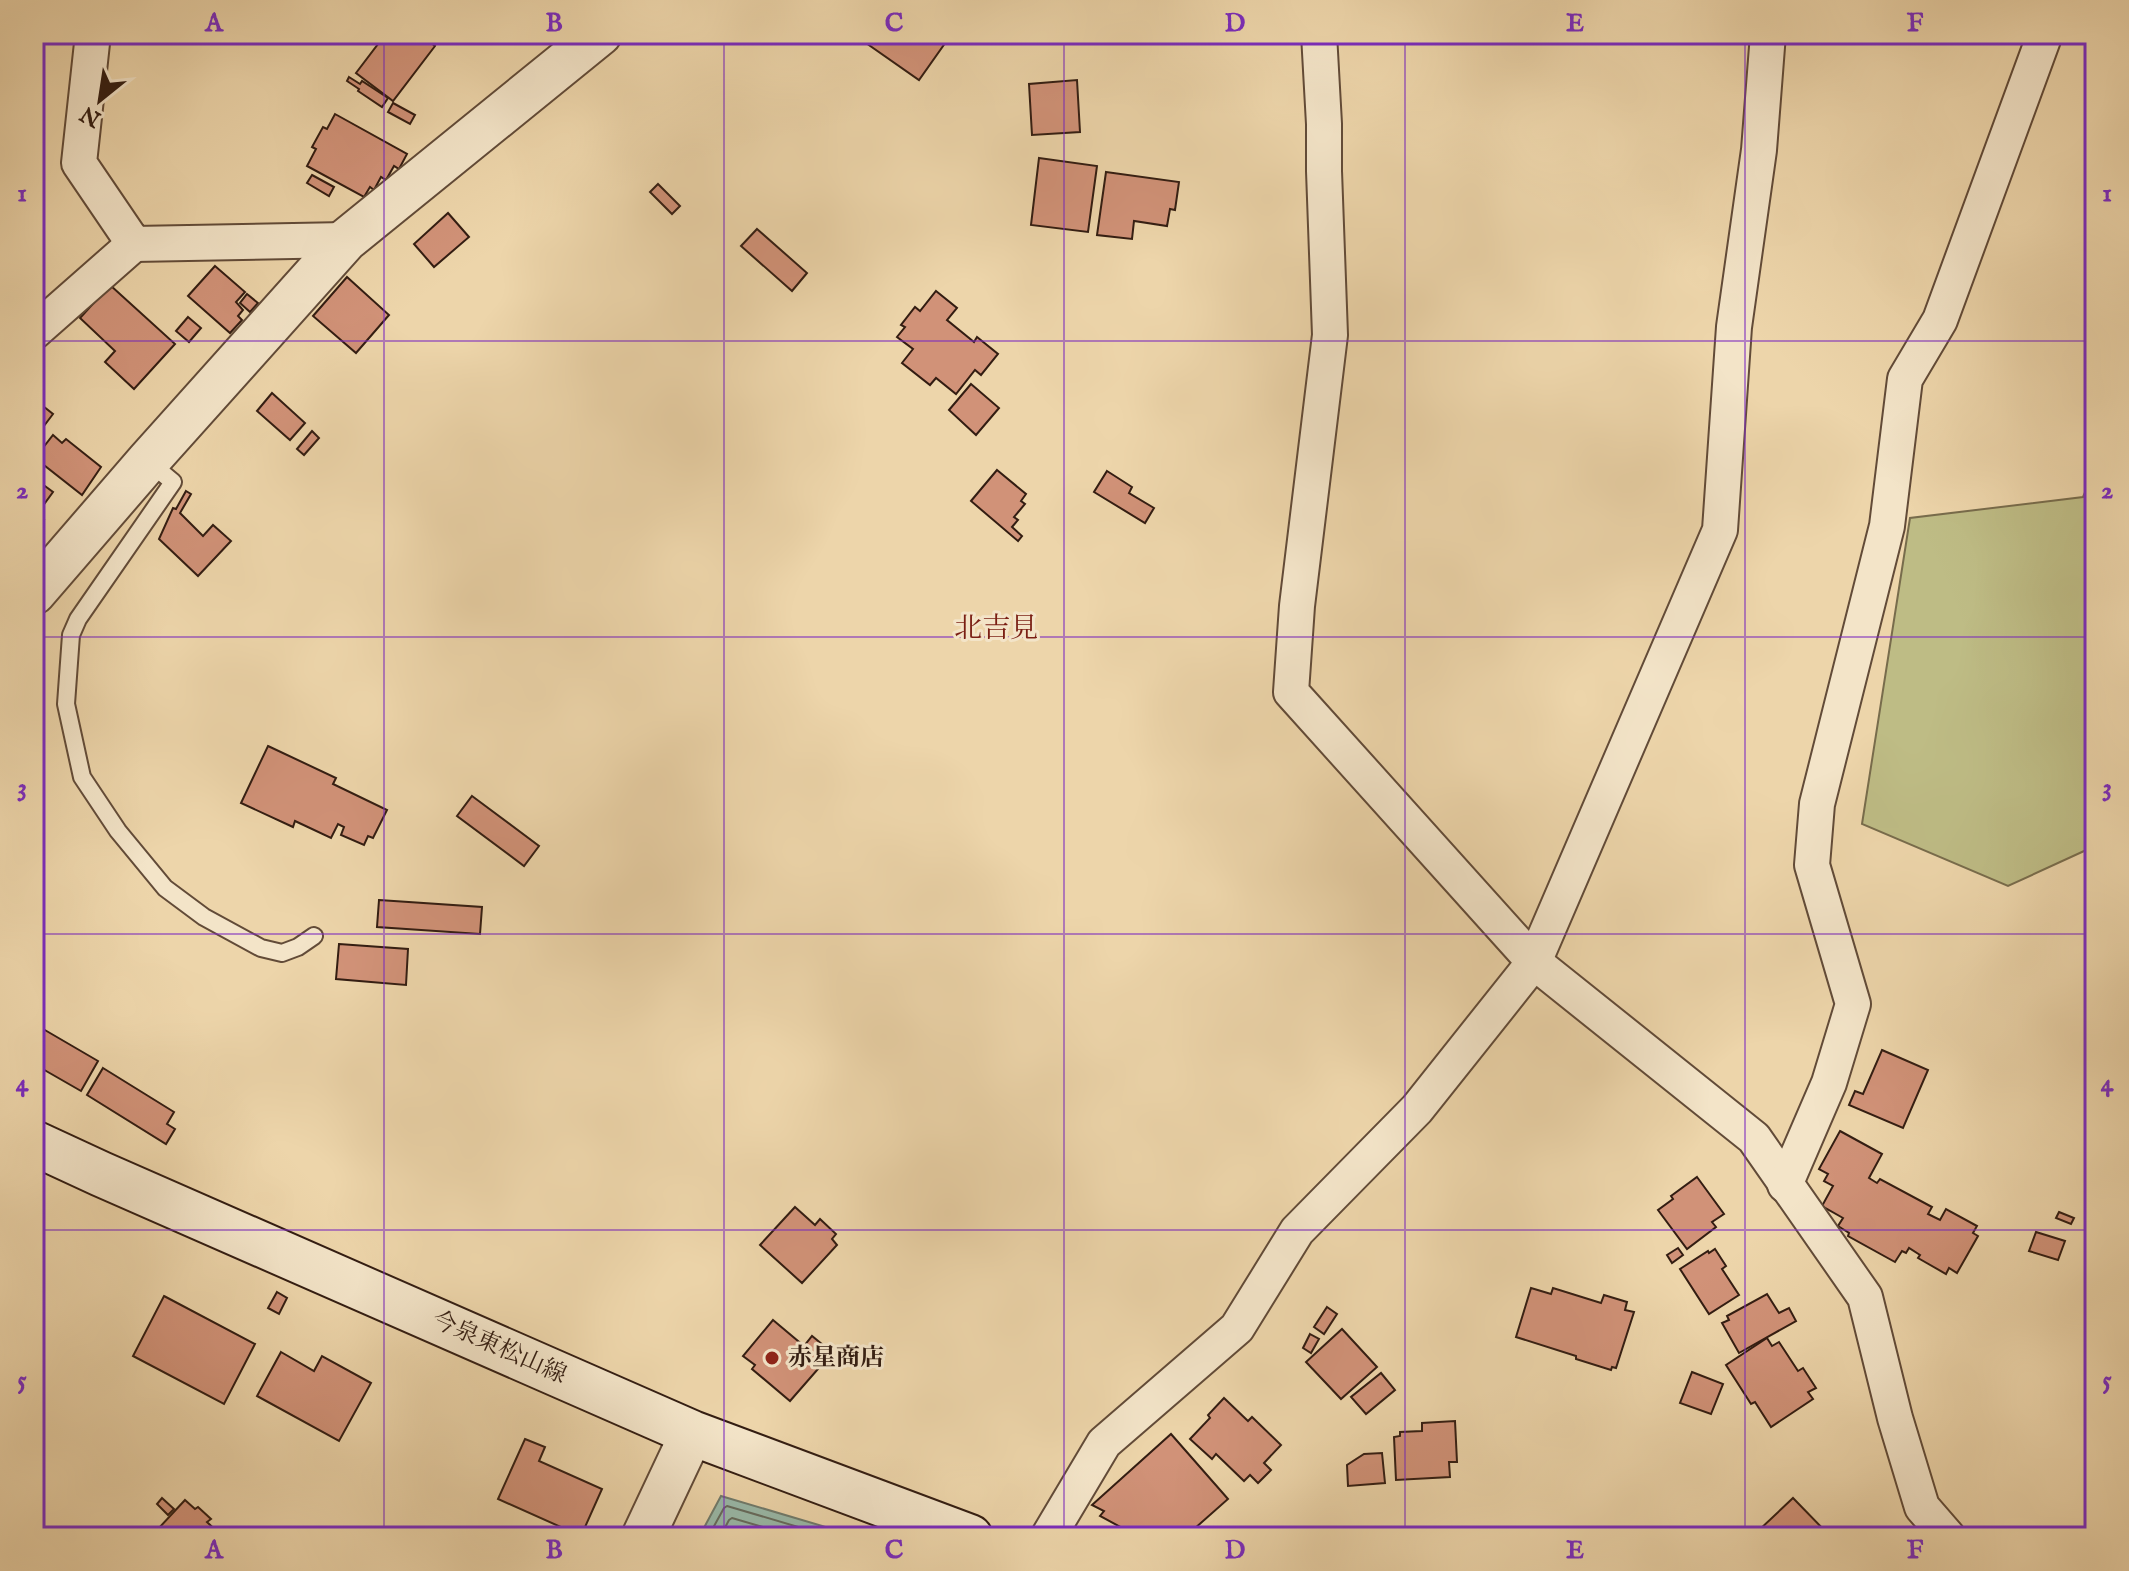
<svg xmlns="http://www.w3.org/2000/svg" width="2129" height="1571" font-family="'IM FELL English','Noto Serif JP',serif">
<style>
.green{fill:#bebc85;stroke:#786c4c;stroke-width:2}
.water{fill:#99b9a8;stroke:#707b6c;stroke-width:2}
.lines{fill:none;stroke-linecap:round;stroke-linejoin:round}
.shore{stroke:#666b5d;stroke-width:2}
.building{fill:#d19278;stroke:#331d12;stroke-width:2}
.service-casing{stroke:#624b38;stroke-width:20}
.minor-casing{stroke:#624b38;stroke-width:38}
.tertiary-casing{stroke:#624b38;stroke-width:46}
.secondary-casing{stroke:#331d12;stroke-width:48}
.service{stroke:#f3e4c8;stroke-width:16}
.minor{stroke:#f3e4c8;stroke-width:34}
.tertiary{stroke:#f3e4c8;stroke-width:42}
.secondary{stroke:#f3e4c8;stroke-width:44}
.grid{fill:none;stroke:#7b2cbf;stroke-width:2;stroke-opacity:0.55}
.poi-dot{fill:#8f2418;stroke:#f3e4c8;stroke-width:3}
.labels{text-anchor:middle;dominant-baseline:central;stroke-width:6;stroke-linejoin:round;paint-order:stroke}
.street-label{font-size:24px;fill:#331d12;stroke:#f3e4c8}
.poi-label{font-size:24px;font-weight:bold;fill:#331d12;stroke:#f3e4c8;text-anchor:start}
.quarter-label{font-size:28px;fill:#7a1f14;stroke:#f3e4c8}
.neatline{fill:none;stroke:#7b2cbf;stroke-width:3}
.grid-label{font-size:26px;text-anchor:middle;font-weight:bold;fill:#7b2cbf}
</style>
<rect width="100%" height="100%" fill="#edd5aa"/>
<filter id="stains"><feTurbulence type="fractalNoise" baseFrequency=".0025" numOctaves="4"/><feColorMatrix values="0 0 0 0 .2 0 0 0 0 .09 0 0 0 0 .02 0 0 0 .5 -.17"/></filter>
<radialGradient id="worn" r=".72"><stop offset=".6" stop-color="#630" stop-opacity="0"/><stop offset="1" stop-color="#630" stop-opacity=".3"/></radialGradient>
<polygon class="green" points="2095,469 2095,846 2008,886 1862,824 1910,518 2083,497"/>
<polygon class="water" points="721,1496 829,1528 835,1537 699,1537"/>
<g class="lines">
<g class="shore">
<polyline points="708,1537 724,1508 727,1506 822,1534 825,1537"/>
<polyline points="720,1537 729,1520 732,1518 797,1537"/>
</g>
</g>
<g class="building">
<polygon points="377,34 419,34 435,46 393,101 356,73 381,40 376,35"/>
<polygon points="872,34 941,34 948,39 919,80 866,43"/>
<polygon points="349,77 360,84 362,81 388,98 382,107 358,91 359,89 347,81"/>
<polygon points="1077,80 1080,132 1032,135 1029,84"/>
<polygon points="393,103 415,115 410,124 388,112"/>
<polygon points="335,114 407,154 399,169 394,166 386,180 381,177 374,190 370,187 364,197 307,166 316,149 312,147 323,127 327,129"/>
<polygon points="1039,158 1097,166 1088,232 1031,225"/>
<polygon points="1106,172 1179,182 1175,210 1170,209 1167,226 1134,221 1132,239 1097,235"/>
<polygon points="312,175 334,187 329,196 307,183"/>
<polygon points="658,184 680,206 672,214 650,192"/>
<polygon points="448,213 469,237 434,267 414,244"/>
<polygon points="757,229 807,273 792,291 741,246"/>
<polygon points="215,266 245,292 236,302 243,310 238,316 242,320 230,333 188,296"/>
<polygon points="347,277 389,315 356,353 313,316"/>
<polygon points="110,285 175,344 134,389 105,362 115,351 80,318"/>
<polygon points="936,291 957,308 947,320 974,342 977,337 998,354 981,375 975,370 956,394 936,378 930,385 902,363 913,349 897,337 905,327 901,325 915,307 920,311"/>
<polygon points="247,294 258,303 250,312 240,303"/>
<polygon points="188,317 201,328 189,342 176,331"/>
<polygon points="971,384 999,408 976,435 949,410"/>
<polygon points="272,393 305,423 290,440 257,411"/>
<polygon points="34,399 53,414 34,439"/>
<polygon points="312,431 319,438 304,455 297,449"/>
<polygon points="53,435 62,443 66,439 101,467 82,495 35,458"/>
<polygon points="997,470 1026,494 1021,501 1025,504 1014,517 1018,520 1012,527 1022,536 1018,541 971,501"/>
<polygon points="1107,471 1132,487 1129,493 1154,508 1145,523 1094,492"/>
<polygon points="34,478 53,492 37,514 44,520 37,529 34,526"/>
<polygon points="186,491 191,494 180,513 203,536 213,525 231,541 198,576 159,539 173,508 176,509"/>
<polygon points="268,746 336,778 333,784 387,810 373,838 368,836 364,845 341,835 344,827 338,824 331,838 295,821 293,827 241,803"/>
<polygon points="472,796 539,846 524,866 457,816"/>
<polygon points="379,900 482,907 480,934 377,927"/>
<polygon points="339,944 408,949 406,985 336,979"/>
<polygon points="38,1026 98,1061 81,1091 34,1064 34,1053 37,1047 34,1045 34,1032"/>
<polygon points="1882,1050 1928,1070 1903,1128 1849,1105 1855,1091 1863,1094"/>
<polygon points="103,1068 174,1112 167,1124 175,1129 166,1144 87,1095"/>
<polygon points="1840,1131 1882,1154 1869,1178 1877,1183 1880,1179 1932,1207 1928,1214 1940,1220 1946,1209 1977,1226 1973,1233 1978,1236 1957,1273 1949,1268 1946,1274 1918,1258 1920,1255 1909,1248 1906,1253 1902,1251 1895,1262 1848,1236 1849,1233 1838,1226 1843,1218 1822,1206 1833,1186 1824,1181 1828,1174 1819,1169"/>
<polygon points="1697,1177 1724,1214 1712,1222 1716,1227 1687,1249 1658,1210 1673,1199 1671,1196"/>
<polygon points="795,1207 815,1225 820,1219 836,1234 832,1239 837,1245 802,1283 760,1245"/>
<polygon points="2059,1212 2074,1218 2071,1224 2056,1218"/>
<polygon points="2036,1232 2065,1241 2058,1260 2029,1251"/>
<polygon points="1678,1248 1683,1255 1672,1263 1667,1255"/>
<polygon points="1715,1249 1726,1266 1722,1269 1739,1295 1709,1314 1680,1269 1708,1251 1709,1253"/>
<polygon points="1531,1288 1551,1294 1553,1288 1601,1303 1604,1295 1627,1302 1625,1310 1634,1312 1616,1368 1612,1367 1611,1370 1576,1359 1576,1356 1516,1337"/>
<polygon points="277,1292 287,1298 279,1314 268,1308"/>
<polygon points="1767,1294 1779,1313 1789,1308 1796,1321 1739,1353 1722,1323 1729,1320 1727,1316"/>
<polygon points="164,1296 255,1344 224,1404 133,1356"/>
<polygon points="1327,1307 1337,1314 1324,1334 1314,1327"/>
<polygon points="773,1320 804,1346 812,1336 828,1349 820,1358 825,1361 790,1401 752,1369 755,1365 743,1356"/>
<polygon points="1342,1329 1377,1367 1341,1399 1306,1362"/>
<polygon points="1310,1334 1319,1339 1311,1353 1303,1348"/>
<polygon points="1767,1338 1772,1346 1779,1342 1798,1371 1803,1368 1816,1388 1808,1392 1813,1399 1771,1427 1755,1402 1751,1404 1726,1365"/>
<polygon points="281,1352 314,1371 322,1356 371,1383 339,1441 257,1396"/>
<polygon points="1692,1372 1723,1384 1711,1414 1680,1403"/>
<polygon points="1381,1373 1395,1390 1366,1414 1351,1397"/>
<polygon points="1224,1398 1248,1421 1252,1417 1281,1445 1264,1463 1271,1470 1258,1483 1250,1475 1244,1481 1216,1454 1212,1459 1190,1439 1210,1418 1208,1415"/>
<polygon points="1455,1421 1457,1462 1449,1462 1450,1477 1396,1480 1394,1437 1400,1436 1400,1432 1422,1431 1422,1423"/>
<polygon points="1171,1434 1228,1499 1185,1537 1139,1537 1100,1516 1104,1511 1092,1505"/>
<polygon points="525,1439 545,1447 539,1461 602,1489 581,1536 498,1499"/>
<polygon points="1382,1453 1385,1483 1348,1486 1347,1465 1364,1454"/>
<polygon points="162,1498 174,1509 168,1515 157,1504"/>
<polygon points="1793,1498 1829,1535 1827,1537 1762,1537 1757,1532"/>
<polygon points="185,1500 195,1509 198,1507 211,1519 207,1522 223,1537 167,1537 158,1529"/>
</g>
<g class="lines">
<g class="service-casing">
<polyline id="service" points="149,462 173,482 78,619 71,635 66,704 82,777 118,831 165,888 204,917 261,948 282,953 298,947 314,936"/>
</g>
<g class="minor-casing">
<g id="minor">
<polyline points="93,34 79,163 134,244 346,240"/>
<polyline points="1319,34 1324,124 1324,171 1330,335 1297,606 1291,692 1534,962 1754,1138 1865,1297 1895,1418 1922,1507 1948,1537"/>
<polyline points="34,332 134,244"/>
<polyline points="1785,1185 1829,1083 1853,1004 1812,865 1817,804 1887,526 1905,379 1940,320 2045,34"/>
<polyline points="1048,1537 1104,1443 1237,1328 1297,1231 1417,1109 1534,962 1720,530 1734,327 1759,150 1768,34"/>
</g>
</g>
<g class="tertiary-casing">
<g id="tertiary">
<polyline points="34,593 148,461 346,240 600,34"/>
<polyline points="643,1537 692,1433"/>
</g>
</g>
<g class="secondary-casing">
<polyline id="secondary" points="34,1143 101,1174 692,1433 970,1537"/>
</g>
<use href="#service" class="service"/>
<use href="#minor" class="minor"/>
<use href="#tertiary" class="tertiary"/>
<use href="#secondary" class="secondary"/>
</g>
<path class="grid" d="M384,34V1537M724,34V1537M1064,34V1537M1405,34V1537M1745,34V1537M34,341H2095M34,637H2095M34,934H2095M34,1230H2095"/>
<circle class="poi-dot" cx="772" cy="1358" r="8"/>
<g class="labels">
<g class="street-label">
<text transform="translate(499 1348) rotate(24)">今泉東松山線</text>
</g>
<g class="poi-label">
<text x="788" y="1358">赤星商店</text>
</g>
<g class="quarter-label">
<text x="996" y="629">北吉見</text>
</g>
</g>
<rect width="2129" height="1571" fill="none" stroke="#edd5aa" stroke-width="88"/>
<g transform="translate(100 100) rotate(210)" stroke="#f3e4c8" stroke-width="6" paint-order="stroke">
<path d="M0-6L14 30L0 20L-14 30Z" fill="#331d12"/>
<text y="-12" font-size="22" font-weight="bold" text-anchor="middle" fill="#331d12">N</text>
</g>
<rect x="44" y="44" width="2041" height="1483" class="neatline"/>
<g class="grid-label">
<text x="214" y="31">A</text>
<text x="554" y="31">B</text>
<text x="894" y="31">C</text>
<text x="1235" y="31">D</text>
<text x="1575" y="31">E</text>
<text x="1915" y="31">F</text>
<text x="22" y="201">1</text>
<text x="2107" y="201">1</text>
<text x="22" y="498">2</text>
<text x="2107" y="498">2</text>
<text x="22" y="795">3</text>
<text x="2107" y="795">3</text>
<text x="22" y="1091">4</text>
<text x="2107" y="1091">4</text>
<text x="22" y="1388">5</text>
<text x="2107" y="1388">5</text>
<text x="214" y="1558">A</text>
<text x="554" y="1558">B</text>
<text x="894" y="1558">C</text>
<text x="1235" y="1558">D</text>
<text x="1575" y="1558">E</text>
<text x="1915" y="1558">F</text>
</g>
<rect width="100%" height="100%" filter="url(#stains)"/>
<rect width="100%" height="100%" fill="url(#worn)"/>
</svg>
